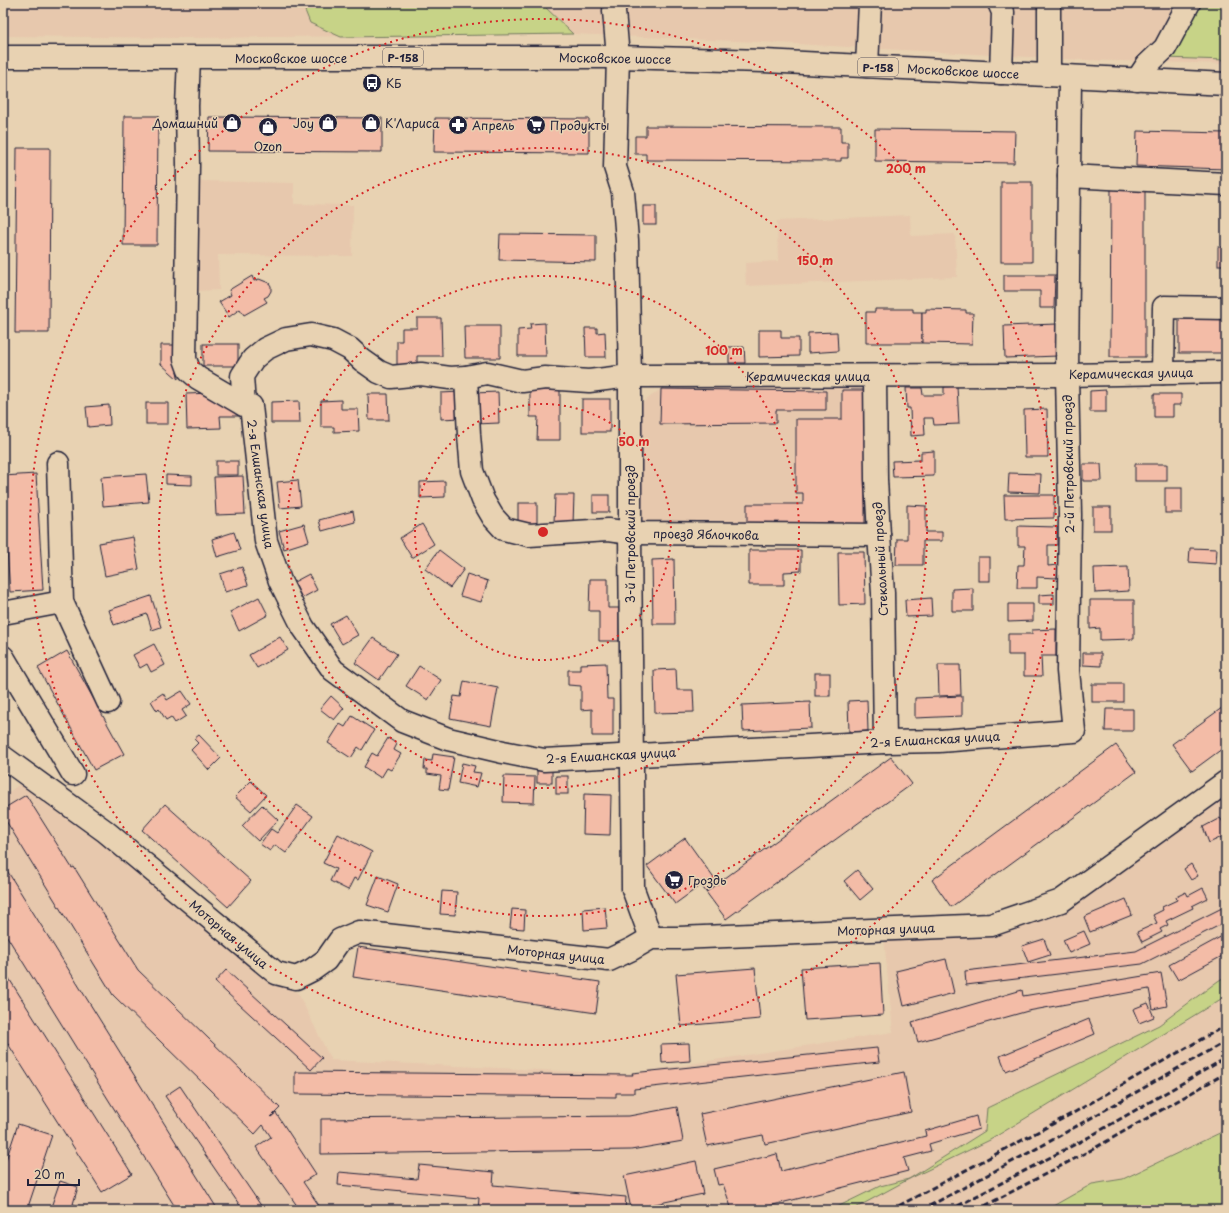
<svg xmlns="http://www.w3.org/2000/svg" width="1229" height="1213" font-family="'Playpen Sans',sans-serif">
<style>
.built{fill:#e7c8ad}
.green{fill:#c7d387;stroke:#747a61}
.building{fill:#f3bca7;stroke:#22223b}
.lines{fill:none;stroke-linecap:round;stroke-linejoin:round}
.minor-casing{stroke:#22223b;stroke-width:25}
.major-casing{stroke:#22223b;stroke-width:25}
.minor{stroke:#e8d2b2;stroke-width:22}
.major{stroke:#e8d2b2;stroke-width:22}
.rail{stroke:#22223b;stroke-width:3;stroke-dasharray:6 3;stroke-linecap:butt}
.ring{fill:none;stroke:#d62828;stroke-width:2;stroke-dasharray:2 4}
.labels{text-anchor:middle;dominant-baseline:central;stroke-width:3;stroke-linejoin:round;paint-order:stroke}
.shield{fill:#e8d2b2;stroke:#5d575f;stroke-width:1}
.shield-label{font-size:11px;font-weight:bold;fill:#22223b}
.street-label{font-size:12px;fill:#22223b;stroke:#e8d2b2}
.poi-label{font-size:12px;fill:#22223b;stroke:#e8d2b2;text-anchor:start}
.centre{fill:#d62828;stroke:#e8d2b2;stroke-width:2}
.ring-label{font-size:12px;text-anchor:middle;font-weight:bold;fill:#d62828;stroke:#e8d2b2;stroke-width:3;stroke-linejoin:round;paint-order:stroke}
</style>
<rect width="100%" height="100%" fill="#e8d2b2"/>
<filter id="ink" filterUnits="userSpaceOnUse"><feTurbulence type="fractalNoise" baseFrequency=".025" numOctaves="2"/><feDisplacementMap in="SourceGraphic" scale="8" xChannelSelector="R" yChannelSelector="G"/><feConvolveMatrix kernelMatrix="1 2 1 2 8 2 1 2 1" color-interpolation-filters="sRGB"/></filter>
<g filter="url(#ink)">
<g class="built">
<polygon points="3,3 1226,3 1226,64 1083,60 778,43 573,34 185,38 3,36"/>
<polygon points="200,181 294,183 294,204 353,205 352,256 218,255 219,290 197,291"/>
<polygon points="910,215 911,236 955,234 957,277 746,286 745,263 778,261 777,221"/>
<polygon points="869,386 873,528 643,527 638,406 661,389"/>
<polygon points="21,783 128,859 269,979 298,993 331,1060 626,1074 893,1032 884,938 996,931 1226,793 1226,976 1218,981 1159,1025 988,1108 985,1131 914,1177 990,1140 1226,996 1226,1130 1123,1179 1092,1184 1046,1210 852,1210 907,1180 880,1186 831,1210 3,1210 3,833 4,832 3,797"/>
</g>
<g class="green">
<polygon points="302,3 541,3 573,34 341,37 310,23"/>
<polygon points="1200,3 1226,3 1226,60 1164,58"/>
<polygon points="1226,976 1226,996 990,1140 909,1179 852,1210 831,1210 880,1186 909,1179 985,1131 987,1108 1159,1025 1218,981"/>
<polygon points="1226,1130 1226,1210 1046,1210 1092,1184 1123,1179"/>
</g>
<g class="building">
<polygon points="124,116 158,116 157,245 123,245"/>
<polygon points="209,117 382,118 382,152 208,151"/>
<polygon points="435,118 589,119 589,153 434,152"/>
<polygon points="646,126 841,127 841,142 848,142 848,158 841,158 841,161 646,160 646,154 635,154 635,136 646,136"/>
<polygon points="875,129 1015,131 1014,163 875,161"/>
<polygon points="1137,131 1226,133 1226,169 1136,166"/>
<polygon points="17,148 50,148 49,333 15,333"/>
<rect x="1001" y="182" width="31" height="80"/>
<polygon points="1111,187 1145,187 1145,357 1110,357"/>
<rect x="643" y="206" width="13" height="19"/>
<polygon points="500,234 596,235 596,262 499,260"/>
<rect x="1218" y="247" width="8" height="18"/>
<polygon points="1004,275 1055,275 1054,308 1040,308 1040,291 1004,291"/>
<polygon points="252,276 254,281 259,279 269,283 271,286 271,291 268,296 264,298 267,302 244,315 240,309 229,317 219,302 231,295 229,290"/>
<polygon points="875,309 913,309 913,312 922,312 922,343 866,343 866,312 875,312"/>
<polygon points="926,309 966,310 966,313 973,313 972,344 922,343 922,312 926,312"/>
<polygon points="417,318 441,318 442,356 417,356 417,365 397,366 397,341 402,341 402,328 417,328"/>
<rect x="1179" y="319" width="47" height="34"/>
<polygon points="545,323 546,356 518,356 518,330 531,329 530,324"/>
<polygon points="1057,324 1058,356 1005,358 1004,326"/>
<polygon points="464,326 500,326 500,358 465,358"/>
<polygon points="585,328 597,328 597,333 605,332 606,357 586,357"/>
<polygon points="759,330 781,330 781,338 799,338 799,356 759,357"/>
<polygon points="837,332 838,351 808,353 808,333"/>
<rect x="203" y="344" width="35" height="22"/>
<polygon points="161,345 177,345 178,379 161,364"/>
<polygon points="729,347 744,347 745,363 729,363"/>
<polygon points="957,386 959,424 934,425 933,418 924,418 925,435 911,436 910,408 907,408 906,388 922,388 923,395 944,395 944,387"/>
<polygon points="661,389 826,391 826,410 776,410 776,423 660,424"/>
<polygon points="530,390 560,390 560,440 537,440 538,417 530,417"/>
<polygon points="842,390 865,390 865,527 747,527 747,504 803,504 803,493 796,493 796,419 842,419"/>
<polygon points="1106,390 1106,412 1090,412 1090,391"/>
<polygon points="238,392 239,416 220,416 221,428 187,429 186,394"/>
<polygon points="460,392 461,418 441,419 441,393"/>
<polygon points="498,392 499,423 475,424 474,393"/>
<polygon points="368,394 388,394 389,420 369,420"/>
<polygon points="1154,394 1181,394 1181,405 1173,405 1173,417 1154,417"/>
<rect x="582" y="399" width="28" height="33"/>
<polygon points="341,400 341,409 358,409 359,431 334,432 334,427 321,427 321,401"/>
<polygon points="299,401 300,423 271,423 271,402"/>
<rect x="146" y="403" width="22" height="21"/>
<polygon points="109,405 110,425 88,427 86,407"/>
<polygon points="1047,409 1048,457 1025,457 1024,410"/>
<polygon points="934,451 934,476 893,477 892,461 921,460 921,452"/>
<rect x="216" y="461" width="22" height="14"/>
<polygon points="1083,464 1101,464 1102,481 1083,481"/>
<rect x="1135" y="464" width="32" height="17"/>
<polygon points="1009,473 1041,474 1040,493 1008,492"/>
<polygon points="36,474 43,590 10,592 3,494 3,476"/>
<polygon points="146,474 149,502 103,506 101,477"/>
<polygon points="166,475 192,476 192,485 166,484"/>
<polygon points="243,476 245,514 216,515 214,477"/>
<polygon points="298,480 301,506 280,508 277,482"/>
<polygon points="445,481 445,497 420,498 420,482"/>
<rect x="1165" y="488" width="17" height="25"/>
<polygon points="555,495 574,495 573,524 554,523"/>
<rect x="593" y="495" width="16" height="17"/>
<polygon points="1004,495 1054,495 1054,518 1005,519"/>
<rect x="518" y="503" width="19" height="21"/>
<polygon points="907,505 926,506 926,532 942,532 942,541 923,541 923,565 896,565 897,539 907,539"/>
<rect x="1093" y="507" width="18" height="23"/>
<polygon points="353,511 355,522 322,531 319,520"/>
<polygon points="304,524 309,541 284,549 279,531"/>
<polygon points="422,524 434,544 412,558 400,538"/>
<polygon points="1018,526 1057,527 1057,545 1048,545 1048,566 1058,565 1057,578 1037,577 1037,588 1017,588 1018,565 1024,565 1025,546 1018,546"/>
<polygon points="234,532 240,550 217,557 212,539"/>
<polygon points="133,537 139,569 105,576 99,543"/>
<polygon points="1190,548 1217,549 1216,564 1189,562"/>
<polygon points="439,550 464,569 450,588 425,569"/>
<polygon points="749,550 801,550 801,571 784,572 784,585 749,585"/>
<polygon points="838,552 864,552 865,604 839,605"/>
<rect x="978" y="557" width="12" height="24"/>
<polygon points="674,559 675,624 653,624 652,560"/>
<polygon points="242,567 248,585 225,592 220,574"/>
<polygon points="1128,567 1129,591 1095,593 1094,568"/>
<polygon points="309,574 317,590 302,598 294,582"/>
<polygon points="467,574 488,581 481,602 460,596"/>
<polygon points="590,579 608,579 608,608 619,608 619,641 599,641 599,611 589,611"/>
<polygon points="973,588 973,611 952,611 952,589"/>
<polygon points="1054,594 1054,604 1039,604 1039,595"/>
<polygon points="151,596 161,627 152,630 147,614 114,625 109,610"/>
<polygon points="259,597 268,615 239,631 230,612"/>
<polygon points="931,598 932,616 906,617 905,600"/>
<polygon points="1090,600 1134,600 1134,639 1100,640 1100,628 1090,629"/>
<polygon points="1008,604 1033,604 1033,621 1008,622"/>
<polygon points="346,615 358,635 342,644 330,624"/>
<polygon points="1056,629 1056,656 1041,656 1042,676 1024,676 1024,655 1008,655 1008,634 1032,634 1032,630"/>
<polygon points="280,637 288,650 257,668 249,655"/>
<polygon points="373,638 397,654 379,680 355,663"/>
<polygon points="154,644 165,665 151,672 147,664 140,668 133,655"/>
<polygon points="67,651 124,754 94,770 38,668"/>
<polygon points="1083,653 1101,653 1101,666 1083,665"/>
<polygon points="606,663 607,699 613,699 613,736 592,736 592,709 581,710 581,686 568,685 568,670 580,670 580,664"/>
<polygon points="938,665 960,665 961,695 939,696"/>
<polygon points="419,666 441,680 428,700 406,686"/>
<polygon points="676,669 677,690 693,690 694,712 655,713 654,670"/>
<rect x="815" y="673" width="15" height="23"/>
<polygon points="464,681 498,688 491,726 450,718 454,696 461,697"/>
<rect x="1092" y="684" width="31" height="18"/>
<polygon points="182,691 191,704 182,710 186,716 175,723 171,717 166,720 159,709 157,711 151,701 163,693 167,700"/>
<polygon points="331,696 344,708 334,720 320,709"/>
<polygon points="962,696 962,716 915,718 915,698"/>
<polygon points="867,700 868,731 849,732 848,701"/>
<polygon points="810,702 811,728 743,731 742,705"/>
<polygon points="1226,705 1226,746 1192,771 1172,744"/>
<polygon points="1106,709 1133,709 1133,731 1105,731"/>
<polygon points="352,716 374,730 362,750 358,747 351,758 328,743 340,724 345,727"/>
<polygon points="199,735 221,758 209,770 191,750 198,743 194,739"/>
<polygon points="388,738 397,744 394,750 401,754 391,770 387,768 381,778 364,767 372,753 377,756"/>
<polygon points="1116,745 1136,772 951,907 932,880"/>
<polygon points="433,754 454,757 448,790 439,789 441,776 427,774 427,769 424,769 425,760 432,761"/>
<polygon points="891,757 912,784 726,919 706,892"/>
<polygon points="462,763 475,766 473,772 481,773 477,787 458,783"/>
<rect x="537" y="767" width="15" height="16"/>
<polygon points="504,776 535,777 534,803 503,802"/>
<rect x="556" y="776" width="12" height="18"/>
<polygon points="251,781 266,795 251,811 235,797"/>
<polygon points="584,794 611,795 610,835 583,834"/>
<polygon points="26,795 72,868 74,867 138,970 280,1108 271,1117 276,1113 316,1174 303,1182 322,1210 300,1210 256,1147 271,1137 263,1125 255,1134 113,995 3,816 3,809"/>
<polygon points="165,804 251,881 228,907 142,830"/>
<polygon points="262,805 278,820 258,841 242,826"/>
<polygon points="297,805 313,816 286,853 275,845 270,851 260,844 271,829 277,833"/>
<polygon points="1220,818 1223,822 1226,820 1226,835 1209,843 1203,827"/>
<polygon points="338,834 372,852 358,880 354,878 348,890 330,881 336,869 323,863"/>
<polygon points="685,838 718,884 706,892 701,885 675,904 647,866"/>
<polygon points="3,864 218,1210 177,1210 3,930"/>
<polygon points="1191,864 1198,876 1191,880 1184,869"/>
<polygon points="857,870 873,889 860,900 844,881"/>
<polygon points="378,876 398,884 388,912 367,905"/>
<polygon points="1203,888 1208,898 1192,906 1193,908 1166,921 1168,925 1160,929 1162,932 1142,942 1137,932 1157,923 1153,915 1163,910 1162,907 1177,900 1176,897 1186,892 1188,896"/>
<polygon points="442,891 457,892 455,915 440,914"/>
<polygon points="1126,899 1132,915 1090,932 1084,917"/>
<polygon points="1226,906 1226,922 1142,964 966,985 965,971 1136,951"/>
<polygon points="605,907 607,928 584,930 583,909"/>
<polygon points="512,909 525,910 524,929 510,928"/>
<polygon points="1084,931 1090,944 1069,953 1063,940"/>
<polygon points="1226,934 1226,954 1178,980 1169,965"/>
<polygon points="1044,939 1050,955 1028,962 1022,946"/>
<polygon points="358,947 600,982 596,1013 353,977"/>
<polygon points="946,959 954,993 904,1006 896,971"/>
<polygon points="880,963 883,1015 805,1020 801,968"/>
<polygon points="755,968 760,1019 681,1026 676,974"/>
<polygon points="3,969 132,1174 102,1192 3,1036"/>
<polygon points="226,970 322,1058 311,1070 215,982"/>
<polygon points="1161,973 1167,1006 1153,1009 1149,989 1028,1011 918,1042 912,1022 1022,990 1023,996"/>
<polygon points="1148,1003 1154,1017 1139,1023 1133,1009"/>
<polygon points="1089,1019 1095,1034 1006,1071 1000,1056"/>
<polygon points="689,1043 690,1061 662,1063 661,1044"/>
<polygon points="877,1048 879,1062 634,1089 634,1093 616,1093 616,1097 295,1094 295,1072 633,1075 632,1073"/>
<polygon points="904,1072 911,1112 765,1144 763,1135 707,1146 700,1114"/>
<polygon points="180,1086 264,1210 243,1210 165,1096"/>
<polygon points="677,1107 683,1141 631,1150 321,1154 321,1119 629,1116"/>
<polygon points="976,1116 979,1129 929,1144 931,1151 904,1158 908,1171 769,1206 770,1210 732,1210 723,1184 718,1185 714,1169 777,1154 781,1171 926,1136 925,1131"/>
<polygon points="18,1124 52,1135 27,1210 3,1210 3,1169"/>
<polygon points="696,1161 703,1194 631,1209 624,1176"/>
<polygon points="419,1165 494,1172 493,1185 626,1197 625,1210 478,1210 479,1198 338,1185 339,1172 417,1179"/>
<polygon points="60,1181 78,1187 73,1204 87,1209 87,1210 50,1210"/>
</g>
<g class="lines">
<g class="minor-casing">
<g id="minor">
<polyline points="615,3 614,11 618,57 615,167 623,192 627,240 630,376 630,533 633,889 651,938"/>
<polyline points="999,3 1003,12 1001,73"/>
<polyline points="1049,3 1049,75"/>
<polyline points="189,58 187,106 188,165 185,359 189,370 198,378 244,405 251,406 266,541 280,581 303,627 333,670 402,721 448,739 503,752 544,760 885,742 939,741 1074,731 1068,671 1070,515 1067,375 1070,77"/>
<polyline points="867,66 870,3"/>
<polyline points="1137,80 1147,65 1165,48 1189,3"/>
<polyline points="1069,176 1226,184"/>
<polyline points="1163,373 1164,307 1226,308"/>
<polyline points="875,376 876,479 879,535 883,593 885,742"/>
<polyline points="466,377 469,435 472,471 483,500 493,517 504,529 529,535 608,530 630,533 879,535"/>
<polyline points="244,405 242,376 253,359 265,349 286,339 311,335 333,340 350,349 362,360 379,372 391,377 421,374 450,378 466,377 487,373 522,381 545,378 589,381 630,376 1067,375 1226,372"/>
<polyline points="62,602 108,702"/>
<polyline points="3,613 62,602 58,463"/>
<polyline points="3,657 73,774"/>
<polyline points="3,757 105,831 276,973 296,978 312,970 326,960 340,940 359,932 609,960 632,949 651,938 679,938 991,925 1061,901 1226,782"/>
</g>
</g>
<g class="major-casing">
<polyline id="major" points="3,57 618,57 764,61 1226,84"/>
</g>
<use href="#minor" class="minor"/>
<use href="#major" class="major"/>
<g class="rail">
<polyline points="891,1210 1075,1112 1226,1025"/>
<polyline points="922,1210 1047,1143 1226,1041"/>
<polyline points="950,1210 1089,1137 1226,1058"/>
<polyline points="977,1210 1095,1148 1226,1073"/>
</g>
</g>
</g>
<g class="ring">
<circle cx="543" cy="532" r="128"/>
<circle cx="543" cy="532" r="256"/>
<circle cx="543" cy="532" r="384"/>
<circle cx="543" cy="532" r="513"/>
</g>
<defs>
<g id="bus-disc" transform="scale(1)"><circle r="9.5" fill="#22223b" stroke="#e8d2b2"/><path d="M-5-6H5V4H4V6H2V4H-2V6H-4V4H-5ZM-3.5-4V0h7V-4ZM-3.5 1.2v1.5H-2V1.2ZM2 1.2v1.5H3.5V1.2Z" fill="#fff"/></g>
<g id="shop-disc" transform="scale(1)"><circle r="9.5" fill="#22223b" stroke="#e8d2b2"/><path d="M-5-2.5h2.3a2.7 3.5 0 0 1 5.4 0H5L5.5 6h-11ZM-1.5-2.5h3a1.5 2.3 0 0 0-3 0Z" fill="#fff"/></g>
<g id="pharmacy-disc" transform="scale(1)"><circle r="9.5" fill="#22223b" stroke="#e8d2b2"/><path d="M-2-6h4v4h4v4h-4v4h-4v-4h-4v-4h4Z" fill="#fff"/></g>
<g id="supermarket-disc" transform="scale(1)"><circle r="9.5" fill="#22223b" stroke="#e8d2b2"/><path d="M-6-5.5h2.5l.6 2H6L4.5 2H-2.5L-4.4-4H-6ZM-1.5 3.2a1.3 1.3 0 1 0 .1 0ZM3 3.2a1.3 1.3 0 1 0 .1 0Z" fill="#fff"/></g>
</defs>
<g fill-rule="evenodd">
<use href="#bus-disc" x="372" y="83"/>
<use href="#shop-disc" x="232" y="123"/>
<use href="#shop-disc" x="328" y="123"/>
<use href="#shop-disc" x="371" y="123"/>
<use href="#pharmacy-disc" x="458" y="125"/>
<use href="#supermarket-disc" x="536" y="125"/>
<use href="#shop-disc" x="268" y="127"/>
<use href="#supermarket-disc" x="674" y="880"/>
</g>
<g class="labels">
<g class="shield">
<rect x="383" y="48" width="40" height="18" rx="3"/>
<rect x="858" y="58" width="40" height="18" rx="3"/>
</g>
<g class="shield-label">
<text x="403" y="57">Р-158</text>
<text x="878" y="67">Р-158</text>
</g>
<g class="street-label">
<text x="291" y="58">Московское шоссе</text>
<text transform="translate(615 58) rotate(1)">Московское шоссе</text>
<text transform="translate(963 71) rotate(3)">Московское шоссе</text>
<text transform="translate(1131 373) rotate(-1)">Керамическая улица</text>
<text x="808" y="376">Керамическая улица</text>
<text transform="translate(1068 464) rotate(-91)">2-й Петровский проезд</text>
<text transform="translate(261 484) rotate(82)">2-я Елшанская улица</text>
<text transform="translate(630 534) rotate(-90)">3-й Петровский проезд</text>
<text transform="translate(706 534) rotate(1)">проезд Яблочкова</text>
<text transform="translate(880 559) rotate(-93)">Стекольный проезд</text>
<text transform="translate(935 739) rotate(-3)">2-я Елшанская улица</text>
<text transform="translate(611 755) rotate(-3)">2-я Елшанская улица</text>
<text transform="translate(886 929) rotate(-2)">Моторная улица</text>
<text transform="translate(229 934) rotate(40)">Моторная улица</text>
<text transform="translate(556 954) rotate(6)">Моторная улица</text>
</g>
<g class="poi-label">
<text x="386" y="83">КБ</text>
<text x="218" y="123" text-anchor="end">Домашний</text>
<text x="314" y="123" text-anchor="end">Joy</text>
<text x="385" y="123">К'Лариса</text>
<text x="472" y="125">Апрель</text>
<text x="550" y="125">Продукты</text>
<text x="268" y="146" text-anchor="middle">Ozon</text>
<text x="688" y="880">Гроздь</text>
</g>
</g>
<circle cx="543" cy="532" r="6" class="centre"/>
<g class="ring-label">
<text x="906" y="173">200 m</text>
<text x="815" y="265">150 m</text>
<text x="724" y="355">100 m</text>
<text x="634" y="446">50 m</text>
</g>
<rect width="1229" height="1213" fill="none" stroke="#e8d2b2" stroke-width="16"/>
<rect x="8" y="8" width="1213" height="1197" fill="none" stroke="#22223b" stroke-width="1.5" filter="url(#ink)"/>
<path d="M28 1179v6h51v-6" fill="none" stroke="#22223b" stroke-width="2"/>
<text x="34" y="1179" font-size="12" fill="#22223b" stroke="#e8d2b2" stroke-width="3" paint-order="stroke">20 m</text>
</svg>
